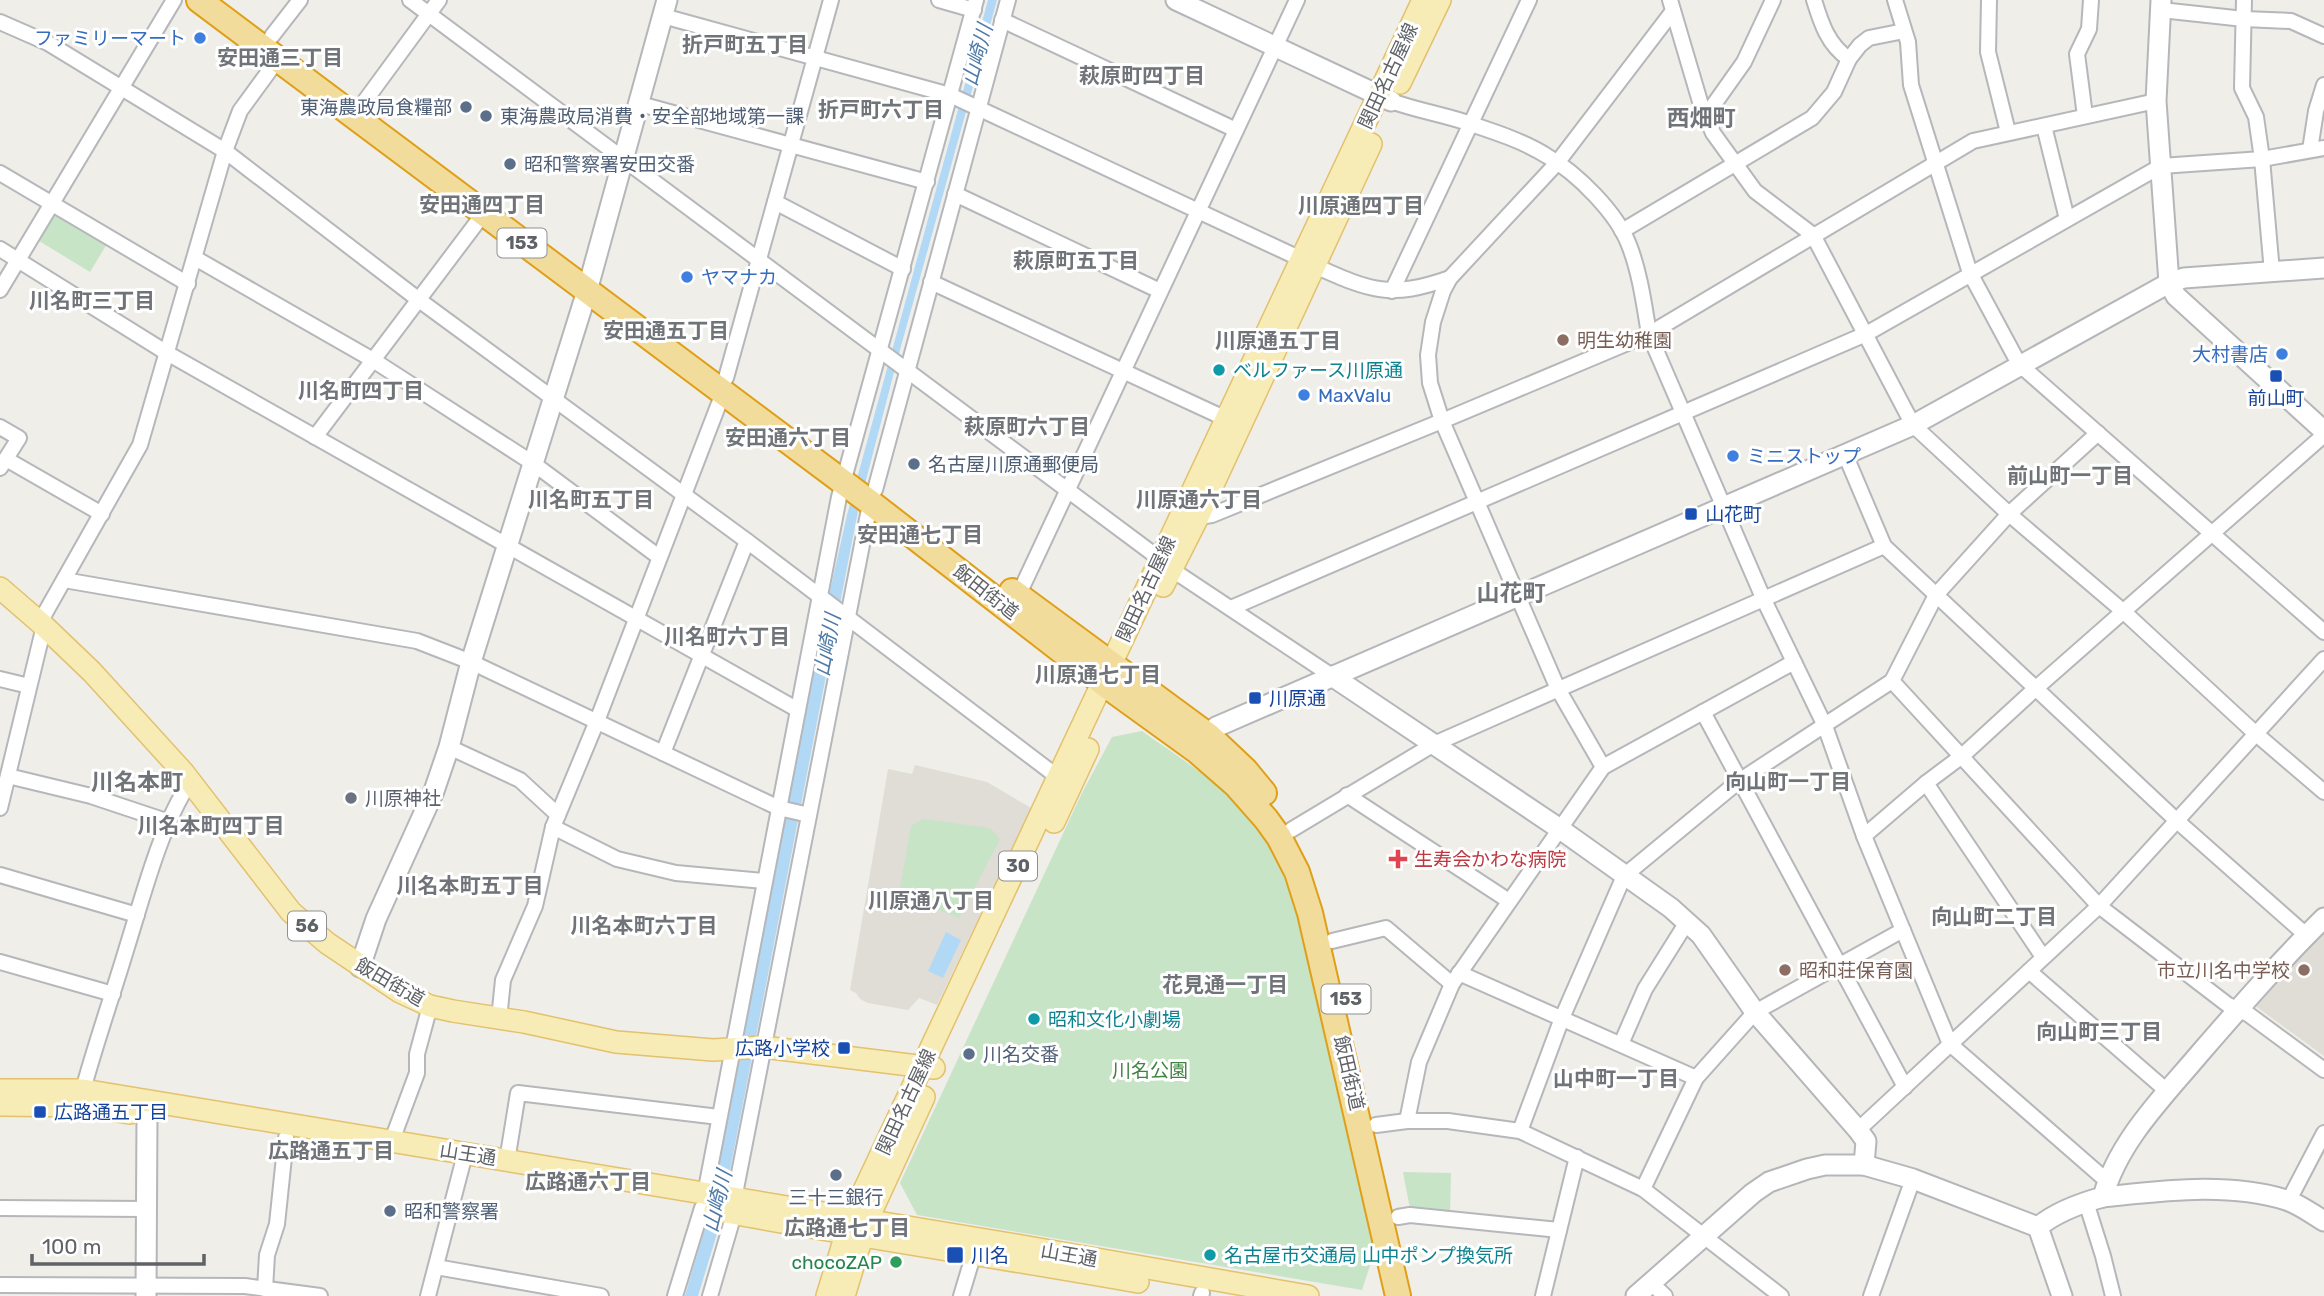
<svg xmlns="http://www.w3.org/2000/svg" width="2324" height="1296" font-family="Rubik,'Noto Sans JP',sans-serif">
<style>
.education{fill:#dfddd6}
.green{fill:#c7e4c7}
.water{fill:#b1d9f6}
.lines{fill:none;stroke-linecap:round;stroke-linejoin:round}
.street-casing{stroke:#b5b7bb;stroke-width:18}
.secondary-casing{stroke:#b4b6ba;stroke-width:23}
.primary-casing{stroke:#e3c16d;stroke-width:24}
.highway-casing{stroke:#df9f18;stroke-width:28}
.street{stroke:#fff;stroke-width:14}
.secondary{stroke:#fff;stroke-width:19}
.primary{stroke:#f7ecb5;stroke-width:21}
.highway{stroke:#f2dc9c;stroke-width:24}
.shop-dot{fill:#3f7fe0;stroke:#fff;stroke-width:2.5}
.service-dot{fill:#5c6f8a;stroke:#fff;stroke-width:2.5}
.education-dot{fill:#8d6e63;stroke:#fff;stroke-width:2.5}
.culture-dot{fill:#0f9aa8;stroke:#fff;stroke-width:2.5}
.transit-dot{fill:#1a4fb4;stroke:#fff;stroke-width:2.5}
.worship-dot{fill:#6b7280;stroke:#fff;stroke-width:2.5}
.health-dot{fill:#e0444e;stroke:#fff;stroke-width:2.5}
.leisure-dot{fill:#2e9e5b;stroke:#fff;stroke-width:2.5}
.labels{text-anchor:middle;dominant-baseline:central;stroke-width:6;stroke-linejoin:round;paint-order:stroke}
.shield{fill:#fff;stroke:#8f9194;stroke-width:2}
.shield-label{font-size:18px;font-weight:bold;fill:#5f6266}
.shop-label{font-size:19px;fill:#366cbe;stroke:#fff;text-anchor:start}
.street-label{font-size:19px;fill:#5f6266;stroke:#fff}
.service-label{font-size:19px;fill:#4e5e75;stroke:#fff;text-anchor:start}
.education-label{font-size:19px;fill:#785e54;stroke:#fff;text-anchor:start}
.culture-label{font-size:19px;fill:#0d838f;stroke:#fff;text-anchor:start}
.transit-label{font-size:19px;fill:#164399;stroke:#fff;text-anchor:start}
.worship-label{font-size:19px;fill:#5b616d;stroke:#fff;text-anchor:start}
.health-label{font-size:19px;fill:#be3a42;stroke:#fff;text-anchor:start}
.park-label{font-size:19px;fill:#408442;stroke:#fff}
.leisure-label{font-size:19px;fill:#27864d;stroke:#fff;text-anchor:end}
.neighbourhood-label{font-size:21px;font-weight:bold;fill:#707478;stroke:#fff}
.water-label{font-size:21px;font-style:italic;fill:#4e7aa7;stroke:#fff}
.quarter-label{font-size:23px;font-weight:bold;fill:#707478;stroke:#fff}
</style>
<rect width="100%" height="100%" fill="#efeee8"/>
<g class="education">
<polygon points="915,765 987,782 1031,808 937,1005 919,998 908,1010 868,1003 860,999 856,993 850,990 888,769 912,774"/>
<polygon points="2324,925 2324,1056 2254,1005"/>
</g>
<g class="green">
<polygon points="54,210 108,242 90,272 36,239"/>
<path d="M1142,731C1178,757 1220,782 1249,818C1298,879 1309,961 1326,1036C1343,1106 1360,1177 1376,1247L1362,1290L917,1215L900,1183L1082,793L1112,737Z"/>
<polygon points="923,819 990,828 1000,839 959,918 899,894 911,826"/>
<polygon points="1403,1172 1451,1173 1450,1214 1410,1209"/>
</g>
<g class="water">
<polygon points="988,0 997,0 898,357 858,511 719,1227 698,1296 685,1296 706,1224 829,595 847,515"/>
<polygon points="946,932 961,940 943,978 928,971"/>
</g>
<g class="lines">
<g class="street-casing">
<g id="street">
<polyline points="410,0 1160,559"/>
<polyline points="939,0 974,10"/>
<polyline points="1670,0 1701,105 1713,133 1755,191 1813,235 1913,425 2009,514 2124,612 2255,733 2324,792"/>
<path d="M1814,0C1821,23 1828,45 1849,59"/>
<polyline points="1895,0 1908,42 1911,85 1970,273 2019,364 2324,632"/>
<polyline points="1989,0 1988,52 2008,132"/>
<polyline points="2244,0 2242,88 2256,117 2262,159 2272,272"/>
<polyline points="2161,10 2244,19 2291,21 2324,36"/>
<polyline points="663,16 950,95 1301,259"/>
<polyline points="1002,20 1236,130"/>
<polyline points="0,22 48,43 225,151 419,300 747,541 1059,778"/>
<polyline points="272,36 300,0"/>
<path d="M1391,101C1418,111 1447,115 1474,125C1498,133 1525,142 1547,156C1577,173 1617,213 1629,245C1640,273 1644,304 1649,334L1764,600L1825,726L1864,836L1950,1044L2107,1181"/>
<polyline points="640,104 927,182"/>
<polyline points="362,105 439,0"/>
<polyline points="2085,116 2077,54 2089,29 2091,0"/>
<polyline points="1705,117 1744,62 1773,0"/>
<polyline points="2044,126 2067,219"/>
<polyline points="2310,150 2316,111 2324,85"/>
<polyline points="0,173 188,284"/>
<polyline points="955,194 1160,291"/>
<polyline points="775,202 903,269"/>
<polyline points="1622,231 1812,118 1834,92 1849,59 1860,45 1869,38 1904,31"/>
<polyline points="0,249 167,353 798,710"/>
<polyline points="195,258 373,360 534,464 659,557"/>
<path d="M1315,266C1371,291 1390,299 1450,278"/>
<polyline points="931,282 1235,423"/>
<polyline points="0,290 174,0"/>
<polyline points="1392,291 1529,0"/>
<polyline points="726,378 831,0"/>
<polyline points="0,427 19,438 0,468"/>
<polyline points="315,437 484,213"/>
<polyline points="1845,454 1884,546 2176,820 2306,935"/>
<polyline points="6,459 102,514"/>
<polyline points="875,490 1008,0"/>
<polyline points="1198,517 1212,515 1442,421 1649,334 1973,141 2156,101"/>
<polyline points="1171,569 1332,676"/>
<polyline points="64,580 417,641 471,662 779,808 809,815"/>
<polyline points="1018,596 1297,0"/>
<polyline points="1231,608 1866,334 2161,166 2262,159 2324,148"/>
<polyline points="40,622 140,445 225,151 240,111 278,59"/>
<polyline points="0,679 29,686"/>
<polyline points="1892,681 2099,906 2228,1005 2248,1014 2324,1070"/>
<polyline points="1703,712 1905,1087"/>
<polyline points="449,747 520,780 558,815"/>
<polyline points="663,753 747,541"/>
<polyline points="1603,767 1558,689 1442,421 1430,383 1428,355 1433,322 1443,291 1450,278 1557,163 1673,11"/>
<polyline points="8,776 91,796 169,822"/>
<polyline points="1926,783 2043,957"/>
<polyline points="1347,795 1509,901"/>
<polyline points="0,808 44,626"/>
<polyline points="553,827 617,859 676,873 764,881"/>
<polyline points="1291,830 1434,744 1884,546"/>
<polyline points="1864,836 1926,783 1962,756 2035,689 2324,435"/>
<polyline points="0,875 137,915"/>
<polyline points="1332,941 1386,928 1452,984"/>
<polyline points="0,962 113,994"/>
<polyline points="2029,971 2167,1091"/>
<polyline points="1459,973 1696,1078"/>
<polyline points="499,1019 503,980 535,906 553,827 597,721 723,393"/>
<polyline points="1621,1044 1645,989 1687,922"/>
<path d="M83,1090C96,1042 113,994 127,947C143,896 161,825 190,782"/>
<polyline points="1407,1121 1419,1062 1452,984 1603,767 1794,662"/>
<polyline points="1376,1125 1407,1121 1448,1121 1520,1131 1643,1189 1781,1296"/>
<polyline points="1858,1130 2099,906 2324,659"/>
<polyline points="1520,1131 1562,1018 1624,876 1739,781 1892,681 1936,595 2009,514 2098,433"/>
<polyline points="391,1143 417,1073 417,1054 430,1006"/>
<polyline points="507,1161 518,1093 719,1117"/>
<polyline points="1643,1189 1696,1078 1755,1012 1903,930"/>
<polyline points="705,1194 839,497 976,0"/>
<polyline points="734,1199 868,514 873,505"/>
<polyline points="2289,1200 2324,1133"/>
<polyline points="2086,1202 2103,1256 2113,1296"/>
<polyline points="0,1208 146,1209"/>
<polyline points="1398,1217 1410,1215 1559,1230"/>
<polyline points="436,1267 601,1296"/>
<polyline points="1651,1283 1665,1296"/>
<polyline points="0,1285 245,1286 320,1296"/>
<polyline points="265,1289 267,1255 277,1224 286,1138"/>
<polyline points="428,1296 465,1154"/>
<polyline points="675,1296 702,1208"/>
<polyline points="710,1296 734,1214"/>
<polyline points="961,1296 974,1253"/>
<polyline points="1201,1296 1202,1293"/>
<polyline points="1543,1296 1577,1157"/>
<polyline points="1871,1296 1913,1179"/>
</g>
</g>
<g class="secondary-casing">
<g id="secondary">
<polyline points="1176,0 1391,101"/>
<polyline points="2161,0 2156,101 2169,283 2176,296 2324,431"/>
<polyline points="1332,676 1560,829 1671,908 1701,935 1755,1012 1858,1130 1866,1141 1864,1165"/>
<polyline points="1200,747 1216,727 1913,425 2169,283 2184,278 2324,268"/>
<polyline points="360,967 376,919 434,791 449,747 471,662 587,291 667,0"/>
<path d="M2103,1197C2163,1191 2227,1182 2286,1200C2299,1204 2312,1214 2324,1221"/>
<polyline points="2038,1227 2062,1296"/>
<polyline points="146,1296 147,1116"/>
<path d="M1636,1296L1753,1193L1769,1182L1807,1169L1825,1165H1864L1913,1179L2038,1227C2056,1212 2081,1203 2103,1197C2118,1141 2165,1095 2201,1052C2241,1006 2281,960 2324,918"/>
</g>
</g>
<g class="primary-casing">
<g id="primary">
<polyline points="1400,83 1440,0"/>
<polyline points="1163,586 1198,517 1371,144"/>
<polyline points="0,588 44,626 92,672 183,772 291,912 327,943 400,992 430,1006 453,1011 524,1022 616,1042 713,1050 763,1047 934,1068"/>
<polyline points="1054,822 1088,749"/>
<polyline points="0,1090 83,1090 1022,1246 1308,1296"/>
<polyline points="0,1105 84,1106 130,1113"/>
<path d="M715,1210C855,1236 997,1257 1138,1282"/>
<polyline points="827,1296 851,1218 1423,0"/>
<polyline points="844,1296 867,1221 924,1097"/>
</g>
</g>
<g class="highway-casing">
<g id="highway">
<polyline points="199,0 867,500 1103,683 1197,751 1236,785 1266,819 1279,837 1297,872 1310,913 1398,1296"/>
<polyline points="1012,591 1209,736 1245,770 1264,793"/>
</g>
</g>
<use href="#street" class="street"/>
<use href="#secondary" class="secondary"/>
<use href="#primary" class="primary"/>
<use href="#highway" class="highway"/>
</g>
<g class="shop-dot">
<circle cx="200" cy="38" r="7"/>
<circle cx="687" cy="277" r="7"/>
<circle cx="2282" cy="354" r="7"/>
<circle cx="1304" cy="395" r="7"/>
<circle cx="1733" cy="456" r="7"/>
</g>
<g class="service-dot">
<circle cx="466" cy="107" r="7"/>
<circle cx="486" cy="116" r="7"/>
<circle cx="510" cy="164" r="7"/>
<circle cx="914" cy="464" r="7"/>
<circle cx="969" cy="1054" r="7"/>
<circle cx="836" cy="1175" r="7"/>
<circle cx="390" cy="1211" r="7"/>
</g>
<g class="education-dot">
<circle cx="1563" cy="340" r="7"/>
<circle cx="1785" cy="970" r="7"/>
<circle cx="2304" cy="970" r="7"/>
</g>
<g class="culture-dot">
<circle cx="1219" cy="370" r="7"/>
<circle cx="1034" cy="1019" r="7"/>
<circle cx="1210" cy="1255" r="7"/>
</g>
<g class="transit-dot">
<rect x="2269" y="369" width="14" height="14" rx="3.5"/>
<rect x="1684" y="507" width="14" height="14" rx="3.5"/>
<rect x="1248" y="691" width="14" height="14" rx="3.5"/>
<rect x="837" y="1041" width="14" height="14" rx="3.5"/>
<rect x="33" y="1105" width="14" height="14" rx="3.5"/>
<rect x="946" y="1246" width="18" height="18" rx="3.5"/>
</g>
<circle class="worship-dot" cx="351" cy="798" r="7"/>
<path class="health-dot" d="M1394.5 848.5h7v7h7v7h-7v7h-7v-7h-7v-7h7z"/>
<circle class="leisure-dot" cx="896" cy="1262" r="7"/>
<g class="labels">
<g class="shield">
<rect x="497.5" y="228.5" width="49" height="29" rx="5"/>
<rect x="999" y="851.5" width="38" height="29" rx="5"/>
<rect x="288" y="911.5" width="38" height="29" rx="5"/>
<rect x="1321.5" y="984.5" width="49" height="29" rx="5"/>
</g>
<g class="shield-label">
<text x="522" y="243">153</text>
<text x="1018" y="866">30</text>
<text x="307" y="926">56</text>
<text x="1346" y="999">153</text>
</g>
<g class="shop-label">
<text x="186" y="38" text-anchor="end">ファミリーマート</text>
<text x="701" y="277">ヤマナカ</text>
<text x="2268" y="354" text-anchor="end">大村書店</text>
<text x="1318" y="395">MaxValu</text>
<text x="1747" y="456">ミニストップ</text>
</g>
<g class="street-label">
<text transform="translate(1388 76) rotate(-65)">関田名古屋線</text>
<text transform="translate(1146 589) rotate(-65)">関田名古屋線</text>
<text transform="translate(986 592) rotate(38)">飯田街道</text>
<text transform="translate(390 982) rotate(30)">飯田街道</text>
<text transform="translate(1349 1073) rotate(77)">飯田街道</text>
<text transform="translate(906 1102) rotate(-65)">関田名古屋線</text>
<text transform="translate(468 1154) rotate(9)">山王通</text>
<text transform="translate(1069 1255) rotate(10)">山王通</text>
</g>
<g class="service-label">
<text x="452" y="107" text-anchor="end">東海農政局食糧部</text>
<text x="500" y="116">東海農政局消費・安全部地域第一課</text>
<text x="524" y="164">昭和警察署安田交番</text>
<text x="928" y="464">名古屋川原通郵便局</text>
<text x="983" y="1054">川名交番</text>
<text x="836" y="1197" text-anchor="middle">三十三銀行</text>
<text x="404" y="1211">昭和警察署</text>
</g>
<g class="education-label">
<text x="1577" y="340">明生幼稚園</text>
<text x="1799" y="970">昭和荘保育園</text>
<text x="2290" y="970" text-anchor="end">市立川名中学校</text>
</g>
<g class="culture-label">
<text x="1233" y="370">ベルファース川原通</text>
<text x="1048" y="1019">昭和文化小劇場</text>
<text x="1224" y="1255">名古屋市交通局 山中ポンプ換気所</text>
</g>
<g class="transit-label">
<text x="2276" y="398" text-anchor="middle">前山町</text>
<text x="1705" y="514">山花町</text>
<text x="1269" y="698">川原通</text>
<text x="830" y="1048" text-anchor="end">広路小学校</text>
<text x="54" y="1112">広路通五丁目</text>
<text x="971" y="1255">川名</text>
</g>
<g class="worship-label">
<text x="365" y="798">川原神社</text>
</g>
<g class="health-label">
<text x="1414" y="859">生寿会かわな病院</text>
</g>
<g class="park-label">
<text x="1150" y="1070">川名公園</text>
</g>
<g class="leisure-label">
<text x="882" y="1262">chocoZAP</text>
</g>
<g class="neighbourhood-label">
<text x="745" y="44">折戸町五丁目</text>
<text x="280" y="57">安田通三丁目</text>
<text x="1142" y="75">萩原町四丁目</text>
<text x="881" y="109">折戸町六丁目</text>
<text x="482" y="204">安田通四丁目</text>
<text x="1361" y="205">川原通四丁目</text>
<text x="1076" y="260">萩原町五丁目</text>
<text x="92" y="300">川名町三丁目</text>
<text x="666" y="330">安田通五丁目</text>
<text x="1278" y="340">川原通五丁目</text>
<text x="361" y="390">川名町四丁目</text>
<text x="1027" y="426">萩原町六丁目</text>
<text x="788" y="437">安田通六丁目</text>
<text x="2070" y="475">前山町一丁目</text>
<text x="591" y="499">川名町五丁目</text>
<text x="1199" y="499">川原通六丁目</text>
<text x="920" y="534">安田通七丁目</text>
<text x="727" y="636">川名町六丁目</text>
<text x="1098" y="674">川原通七丁目</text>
<text x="1788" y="781">向山町一丁目</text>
<text x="211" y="825">川名本町四丁目</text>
<text x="470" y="885">川名本町五丁目</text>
<text x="931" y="900">川原通八丁目</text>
<text x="1994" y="916">向山町二丁目</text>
<text x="644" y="925">川名本町六丁目</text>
<text x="1225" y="984">花見通一丁目</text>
<text x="2099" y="1031">向山町三丁目</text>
<text x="1616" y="1078">山中町一丁目</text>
<text x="331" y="1150">広路通五丁目</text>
<text x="588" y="1181">広路通六丁目</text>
<text x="847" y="1227">広路通七丁目</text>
</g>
<g class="water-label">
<text transform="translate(977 55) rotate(-75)">山崎川</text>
<text transform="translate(827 645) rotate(-79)">山崎川</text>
<text transform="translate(717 1201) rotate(-76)">山崎川</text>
</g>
<g class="quarter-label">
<text x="1701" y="118">西畑町</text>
<text x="1511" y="593">山花町</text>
<text x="137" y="782">川名本町</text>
</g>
</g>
<path d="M32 1254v10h172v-10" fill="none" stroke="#5f6266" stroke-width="3.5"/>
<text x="42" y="1254" font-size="21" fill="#5f6266" stroke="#ffffff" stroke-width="5" paint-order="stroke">100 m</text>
</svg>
